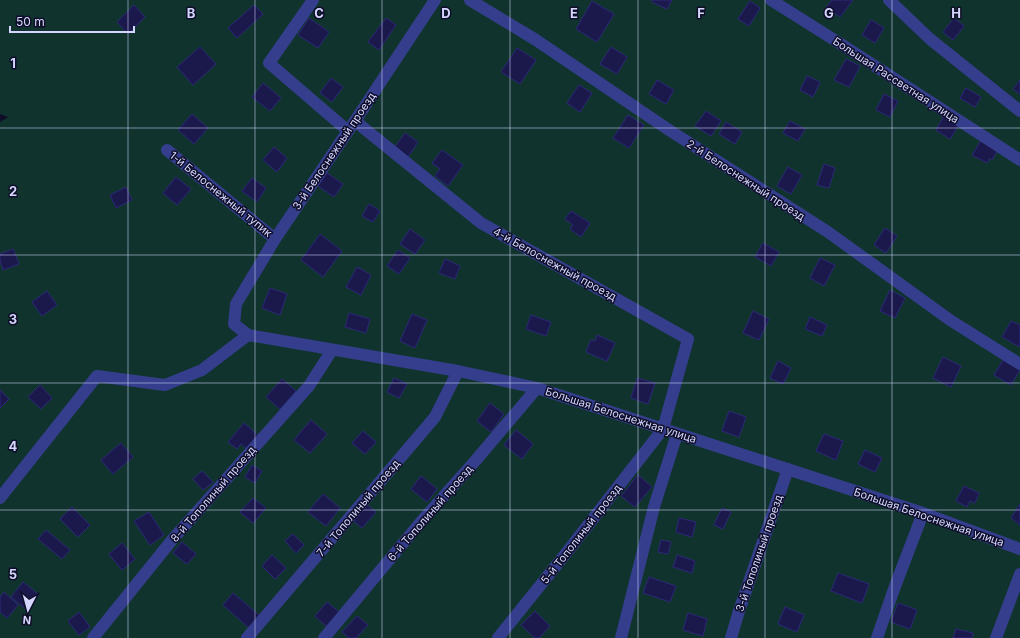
<svg xmlns="http://www.w3.org/2000/svg" width="1020" height="638" font-family="Inter,sans-serif">
<style>
.green{fill:#10342d}
.building{fill:#1b184c;stroke:#2c287a}
.lines{fill:none;stroke-linecap:round;stroke-linejoin:round}
.minor{stroke:#343e8c;stroke-width:12}
.grid{fill:none;stroke:#d6d7ff;stroke-width:1;stroke-opacity:0.55}
.labels{text-anchor:middle;dominant-baseline:central;stroke-width:3;stroke-linejoin:round;paint-order:stroke}
.street-label{font-size:11px;fill:#d6d7ff;stroke:#0e0e29}
.grid-label{font-size:13px;text-anchor:middle;font-weight:bold;fill:#d6d7ff;stroke:#0e0e29;stroke-width:3;stroke-linejoin:round;paint-order:stroke}
</style>
<rect width="100%" height="100%" fill="#0e0e29"/>
<polygon class="green" points="0,0 1020,0 1020,638 0,638 0,122 8,117 0,114"/>
<g class="building">
<polygon points="653,0 672,0 667,9 652,2"/>
<polygon points="832,0 853,0 840,17 826,7"/>
<polygon points="592,1 614,14 597,42 576,29"/>
<polygon points="750,1 760,8 749,26 738,19"/>
<polygon points="134,5 145,17 128,34 117,22"/>
<polygon points="254,5 263,14 237,38 228,28"/>
<polygon points="309,18 329,32 318,48 298,35"/>
<polygon points="386,18 396,25 379,50 368,42"/>
<polygon points="954,18 964,26 953,40 943,32"/>
<polygon points="871,20 884,28 875,43 862,35"/>
<polygon points="200,47 216,64 193,85 177,67"/>
<polygon points="611,47 627,57 617,74 600,64"/>
<polygon points="517,48 536,60 520,84 501,72"/>
<polygon points="846,59 860,66 849,87 834,80"/>
<polygon points="807,76 820,82 813,97 800,90"/>
<polygon points="331,78 343,87 332,102 320,93"/>
<polygon points="657,80 674,90 666,104 649,94"/>
<polygon points="1020,80 1020,94 1013,89"/>
<polygon points="263,83 281,98 270,111 252,97"/>
<polygon points="579,85 592,93 580,112 567,103"/>
<polygon points="966,88 981,97 975,107 960,98"/>
<polygon points="884,94 898,101 890,117 876,110"/>
<polygon points="706,111 721,121 711,136 695,126"/>
<polygon points="192,114 208,128 194,144 178,130"/>
<polygon points="628,115 644,125 629,148 613,138"/>
<polygon points="944,116 959,125 950,139 936,130"/>
<polygon points="790,121 805,129 798,141 783,133"/>
<polygon points="726,122 742,132 735,144 719,134"/>
<polygon points="405,133 418,142 408,157 394,148"/>
<polygon points="982,139 999,148 992,160 990,158 987,163 972,155"/>
<polygon points="274,147 287,158 277,172 263,160"/>
<polygon points="442,150 463,165 448,186 435,176 440,169 432,163"/>
<polygon points="824,164 835,168 829,188 817,185"/>
<polygon points="788,167 802,175 791,194 777,186"/>
<polygon points="327,173 343,184 334,197 318,186"/>
<polygon points="176,177 191,189 177,205 163,193"/>
<polygon points="252,178 266,188 257,202 242,191"/>
<polygon points="126,187 132,200 116,208 110,195"/>
<polygon points="369,204 380,211 373,222 362,216"/>
<polygon points="571,211 590,223 581,237 570,229 573,225 565,219"/>
<polygon points="885,228 897,236 886,253 874,245"/>
<polygon points="410,229 425,240 415,254 400,244"/>
<polygon points="320,234 342,251 323,277 301,260"/>
<polygon points="763,243 779,252 771,266 755,257"/>
<polygon points="13,249 19,264 3,270 0,260 0,254"/>
<polygon points="398,250 410,258 399,274 387,266"/>
<polygon points="820,258 835,265 824,286 810,278"/>
<polygon points="445,259 460,266 455,279 439,273"/>
<polygon points="357,267 371,275 361,295 346,287"/>
<polygon points="270,288 287,294 280,315 262,308"/>
<polygon points="890,290 905,298 895,318 880,311"/>
<polygon points="47,291 57,305 42,316 32,302"/>
<polygon points="753,311 769,319 759,340 743,333"/>
<polygon points="349,313 370,319 366,333 345,327"/>
<polygon points="412,314 427,320 415,348 400,341"/>
<polygon points="531,315 551,322 546,336 526,329"/>
<polygon points="810,317 827,325 822,336 805,329"/>
<polygon points="1011,321 1020,325 1020,347 1002,337"/>
<polygon points="597,335 615,343 607,361 586,352 591,340 595,341"/>
<polygon points="943,357 961,366 951,387 933,378"/>
<polygon points="1003,360 1020,370 1011,385 994,375"/>
<polygon points="778,361 791,368 783,384 770,378"/>
<polygon points="394,378 407,384 399,398 387,392"/>
<polygon points="637,378 655,383 648,404 631,398"/>
<polygon points="282,379 296,391 280,409 266,397"/>
<polygon points="40,385 52,398 41,409 28,397"/>
<polygon points="0,390 9,399 0,408"/>
<polygon points="490,403 504,414 491,432 477,421"/>
<polygon points="729,411 746,417 739,437 722,431"/>
<polygon points="311,420 327,434 310,453 294,440"/>
<polygon points="244,423 261,438 249,451 241,444 237,449 228,442"/>
<polygon points="516,430 533,444 522,459 504,445"/>
<polygon points="363,431 376,442 365,454 352,443"/>
<polygon points="824,434 843,441 836,460 816,451"/>
<polygon points="121,443 133,457 113,474 101,460"/>
<polygon points="865,450 882,458 875,472 858,464"/>
<polygon points="252,465 262,471 255,483 245,477"/>
<polygon points="202,471 213,482 203,490 193,479"/>
<polygon points="638,475 652,487 635,507 621,496"/>
<polygon points="421,476 437,489 427,502 411,489"/>
<polygon points="964,486 979,493 975,503 970,501 967,507 956,501"/>
<polygon points="323,494 340,508 326,526 308,512"/>
<polygon points="253,498 266,508 253,523 240,512"/>
<polygon points="1020,504 1020,525 1011,518"/>
<polygon points="367,505 376,512 362,528 354,521"/>
<polygon points="72,507 90,525 78,537 60,519"/>
<polygon points="722,508 731,512 723,529 714,525"/>
<polygon points="149,512 164,535 150,545 134,521"/>
<polygon points="679,518 696,522 692,537 676,532"/>
<polygon points="46,530 70,550 62,559 38,539"/>
<polygon points="293,534 304,545 296,553 285,541"/>
<polygon points="661,540 671,542 668,554 658,552"/>
<polygon points="182,542 196,554 187,564 173,553"/>
<polygon points="122,543 135,559 122,570 109,554"/>
<polygon points="272,555 286,568 275,579 262,566"/>
<polygon points="677,555 695,561 692,573 673,567"/>
<polygon points="838,573 869,584 862,603 831,591"/>
<polygon points="649,577 676,586 670,602 643,593"/>
<polygon points="23,582 39,595 27,610 11,597"/>
<polygon points="4,592 18,605 7,618 0,612 0,597"/>
<polygon points="233,593 260,616 249,628 223,605"/>
<polygon points="327,602 339,612 327,627 315,616"/>
<polygon points="898,603 917,610 910,629 891,622"/>
<polygon points="785,607 804,615 797,632 778,624"/>
<polygon points="535,611 550,626 539,638 535,638 521,625"/>
<polygon points="79,612 90,627 79,635 68,621"/>
<polygon points="688,613 707,619 703,636 683,630"/>
<polygon points="357,616 368,625 356,638 349,638 342,632"/>
<polygon points="956,629 973,633 972,638 953,638"/>
</g>
<g class="lines">
<g class="minor">
<polyline points="313,0 269,63 348,131"/>
<polyline points="435,0 355,121 348,131 275,239 236,304 234,324 248,335 458,371 537,388 923,513 1020,549"/>
<polyline points="470,0 536,40 669,130 828,232 950,320 1020,364"/>
<polyline points="771,0 844,46 1020,160"/>
<polyline points="889,0 930,39 1020,111"/>
<polyline points="355,121 481,223 688,339 663,429 567,552 498,638"/>
<polyline points="167,150 275,239"/>
<polyline points="0,498 97,376 165,385 202,370 248,335"/>
<polyline points="93,638 172,540 309,386 332,350"/>
<polyline points="247,638 435,417 458,371"/>
<polyline points="324,638 420,523 476,460 537,388"/>
<polyline points="621,638 654,507 677,434"/>
<polyline points="731,638 739,611 788,469"/>
<polyline points="877,638 894,589 923,513"/>
<polyline points="996,638 1020,574"/>
</g>
</g>
<path class="grid" d="M128,0V638M255,0V638M382,0V638M510,0V638M638,0V638M765,0V638M892,0V638M0,128H1020M0,255H1020M0,383H1020M0,510H1020"/>
<g class="labels">
<g class="street-label">
<text transform="translate(896 80) rotate(33)">Большая Рассветная улица</text>
<text transform="translate(334 151) rotate(-56)">3-й Белоснежный проезд</text>
<text transform="translate(746 180) rotate(33)">2-й Белоснежный проезд</text>
<text transform="translate(221 194) rotate(39)">1-й Белоснежный тупик</text>
<text transform="translate(555 264) rotate(29)">4-й Белоснежный проезд</text>
<text transform="translate(621 415) rotate(18)">Большая Белоснежная улица</text>
<text transform="translate(213 494) rotate(-49)">8-й Тополиный проезд</text>
<text transform="translate(358 508) rotate(-50)">7-й Тополиный проезд</text>
<text transform="translate(430 513) rotate(-49)">6-й Тополиный проезд</text>
<text transform="translate(929 517) rotate(19)">Большая Белоснежная улица</text>
<text transform="translate(581 534) rotate(-52)">5-й Тополиный проезд</text>
<text transform="translate(759 553) rotate(-71)">3-й Тополиный проезд</text>
</g>
</g>
<g class="grid-label">
<text x="191" y="18">B</text>
<text x="319" y="18">C</text>
<text x="446" y="18">D</text>
<text x="574" y="18">E</text>
<text x="701" y="18">F</text>
<text x="829" y="18">G</text>
<text x="956" y="18">H</text>
<text x="13" y="68">1</text>
<text x="13" y="196">2</text>
<text x="13" y="324">3</text>
<text x="13" y="451">4</text>
<text x="13" y="579">5</text>
</g>
<g transform="translate(28 610) rotate(186)" stroke="#0e0e29" stroke-width="3" paint-order="stroke">
<path d="M0-3L7 15L0 10L-7 15Z" fill="#d6d7ff"/>
<text y="-6" font-size="11" font-weight="bold" text-anchor="middle" fill="#d6d7ff">N</text>
</g>
<path d="M10 26v6h124v-6" fill="none" stroke="#d6d7ff" stroke-width="2"/>
<text x="16" y="26" font-size="12" fill="#d6d7ff" stroke="#0e0e29" stroke-width="3" paint-order="stroke">50 m</text>
</svg>
